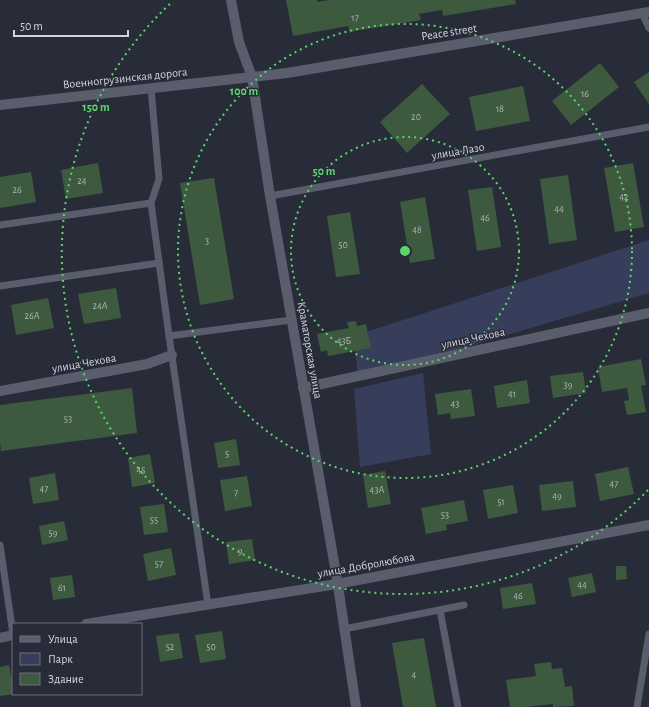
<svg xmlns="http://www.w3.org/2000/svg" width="649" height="707" font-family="'Alegreya Sans',sans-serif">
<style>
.green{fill:#363e5b}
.building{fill:#3d5a3f}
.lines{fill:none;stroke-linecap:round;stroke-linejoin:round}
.service{stroke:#595d6c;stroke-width:7}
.minor{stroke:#595d6c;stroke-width:10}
.tertiary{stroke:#595d6c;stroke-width:10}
.ring{fill:none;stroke:#5dd56c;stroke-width:2;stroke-dasharray:2 4}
.labels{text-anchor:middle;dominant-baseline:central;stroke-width:3;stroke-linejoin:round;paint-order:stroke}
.number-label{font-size:10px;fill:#adb6b6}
.street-label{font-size:12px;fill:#d2d4dd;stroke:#282c39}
.centre{fill:#5dd56c;stroke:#282c39;stroke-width:2}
.ring-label{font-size:12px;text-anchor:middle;font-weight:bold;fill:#5dd56c;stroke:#282c39;stroke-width:3;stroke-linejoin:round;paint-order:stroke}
</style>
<rect width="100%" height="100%" fill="#282c39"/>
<g class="green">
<polygon points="649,240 649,293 358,379 354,336"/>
<polygon points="423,373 431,454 360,467 354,389"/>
</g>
<g class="building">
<polygon points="286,0 317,0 317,2 329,0 515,0 516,4 443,16 442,10 419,14 421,20 349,32 348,26 293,36"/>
<polygon points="600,63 619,87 571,125 552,101"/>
<polygon points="649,72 649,104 634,82"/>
<polygon points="422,84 450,114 407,153 380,122"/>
<polygon points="523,86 530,121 476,131 469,97"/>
<polygon points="98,163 103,193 66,199 61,170"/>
<polygon points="633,163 644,227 615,232 604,168"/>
<polygon points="31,172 36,202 0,208 0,177"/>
<polygon points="568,175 577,240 549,244 540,179"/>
<polygon points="214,178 234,299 200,305 180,183"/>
<polygon points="492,187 501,247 477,251 468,190"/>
<polygon points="425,197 435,259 410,263 400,202"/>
<polygon points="350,212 360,274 336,277 327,216"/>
<polygon points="116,288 121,318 84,324 78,294"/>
<polygon points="48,298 54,328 16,335 11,305"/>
<polygon points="356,321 357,326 366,324 371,348 328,356 327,350 321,352 317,334 349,328 347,322"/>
<polygon points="641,359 646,385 641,386 646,412 627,415 624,401 629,400 627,388 602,392 598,367"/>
<polygon points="583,372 586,393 553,398 550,376"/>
<polygon points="527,380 530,403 497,408 494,386"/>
<polygon points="132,388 137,433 1,451 0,442 0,405"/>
<polygon points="471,389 475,416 451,419 450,413 438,415 435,394"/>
<polygon points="236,439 240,465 218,468 214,443"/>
<polygon points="150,454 155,483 132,487 128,458"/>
<polygon points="628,467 634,494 600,501 595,474"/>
<polygon points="385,471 391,504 368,508 363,475"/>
<polygon points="55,473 59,500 33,504 29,478"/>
<polygon points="247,476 252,506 225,511 220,480"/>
<polygon points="573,481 576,507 542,511 539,485"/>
<polygon points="513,485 518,513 488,519 483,490"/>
<polygon points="464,500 468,521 446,525 447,530 426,534 421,508"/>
<polygon points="164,504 168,532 144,535 140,507"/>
<polygon points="64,521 68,540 42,545 39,526"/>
<polygon points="252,539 255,560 229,564 226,542"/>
<polygon points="171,548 176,575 148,581 143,554"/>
<polygon points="616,566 626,566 627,579 616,580"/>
<polygon points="592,573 596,592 572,597 568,578"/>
<polygon points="72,575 75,597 53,600 50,578"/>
<polygon points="532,583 536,604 503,609 500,588"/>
<polygon points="222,631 226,659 200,663 195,635"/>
<polygon points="179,633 183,658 160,662 156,636"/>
<polygon points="424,638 436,707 403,707 392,643"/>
<polygon points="551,662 552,669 562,668 565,687 572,686 574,706 553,707 553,704 525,707 510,707 506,680 536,676 534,664"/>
<polygon points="9,665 13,687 13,694 0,696 0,667"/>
</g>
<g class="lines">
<g class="service">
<polyline points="642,13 649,28"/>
<polyline points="151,88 159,179 151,203 169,336 291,320"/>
<polyline points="270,196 649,127"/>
<polyline points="0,225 151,203"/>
<polyline points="0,286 159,263"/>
<polyline points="169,336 208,605"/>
<polyline points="0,545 13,634"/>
<polyline points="440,610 458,707"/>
<polyline points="344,629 464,605"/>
<polyline points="637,707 649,634"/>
</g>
<g class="minor">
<polyline points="0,105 252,77 270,196 337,579 356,707"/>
<polyline points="303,388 649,313"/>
<polyline points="0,391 147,364 172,355"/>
<polyline points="86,624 337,584 649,525"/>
<polyline points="0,638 13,635"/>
</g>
<polyline class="tertiary" points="231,0 239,42 252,77 287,73 649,12"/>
</g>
<g class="ring">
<circle cx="405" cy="251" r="114"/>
<circle cx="405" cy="251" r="227"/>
<path d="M648 490A341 341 0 1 1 172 2"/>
</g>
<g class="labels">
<g class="number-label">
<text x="355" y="18">17</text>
<text x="585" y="94">16</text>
<text x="500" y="109">18</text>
<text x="416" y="117">20</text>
<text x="82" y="181">24</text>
<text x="17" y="190">26</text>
<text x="624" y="197">42</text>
<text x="559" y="209">44</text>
<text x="485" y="218">46</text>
<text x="417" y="230">48</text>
<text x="207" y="241">3</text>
<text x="343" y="245">50</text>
<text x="100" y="306">24А</text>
<text x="32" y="316">26А</text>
<text x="344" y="341">43Б</text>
<text x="568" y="385">39</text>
<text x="512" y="394">41</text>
<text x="455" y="404">43</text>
<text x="68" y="419">53</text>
<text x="227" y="454">5</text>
<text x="141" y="470">45</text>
<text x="614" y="484">47</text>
<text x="44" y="489">47</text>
<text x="377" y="490">43А</text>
<text x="236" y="493">7</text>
<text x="557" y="496">49</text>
<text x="501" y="502">51</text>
<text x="445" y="515">53</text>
<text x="154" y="520">55</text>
<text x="53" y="533">59</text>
<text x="240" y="551">9</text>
<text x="159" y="564">57</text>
<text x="582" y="585">44</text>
<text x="62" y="588">61</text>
<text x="518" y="596">46</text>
<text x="170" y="647">52</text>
<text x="211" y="647">50</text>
<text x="414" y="675">4</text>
</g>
<g class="street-label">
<text transform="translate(449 32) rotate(-9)">Peace street</text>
<text transform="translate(125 78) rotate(-6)">Военногрузинская дорога</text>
<text transform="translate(458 151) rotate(-10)">улица Лазо</text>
<text transform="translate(473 338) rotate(-12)">улица Чехова</text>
<text transform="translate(310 350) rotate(80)">Краматорская улица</text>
<text transform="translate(84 363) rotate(-10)">улица Чехова</text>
<text transform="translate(366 565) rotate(-10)">улица Добролюбова</text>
</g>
</g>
<circle cx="405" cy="251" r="6" class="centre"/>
<g class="ring-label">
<text x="244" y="95">100 m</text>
<text x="96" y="111">150 m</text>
<text x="324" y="175">50 m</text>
</g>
<rect x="12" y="623" width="130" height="72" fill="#282c39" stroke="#6c6f7b"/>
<rect x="20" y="636" width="20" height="6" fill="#595d6c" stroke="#6c6f7b"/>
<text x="48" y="643" font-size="12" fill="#d2d4dd">Улица</text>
<rect x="20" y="653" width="20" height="12" fill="#363e5b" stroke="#6c6f7b"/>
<text x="48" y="663" font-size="12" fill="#d2d4dd">Парк</text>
<rect x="20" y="673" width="20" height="12" fill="#3d5a3f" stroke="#6c6f7b"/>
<text x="48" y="683" font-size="12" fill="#d2d4dd">Здание</text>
<path d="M14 30v6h114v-6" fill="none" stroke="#d2d4dd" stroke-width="2"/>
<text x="20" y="30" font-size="12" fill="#d2d4dd" stroke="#282c39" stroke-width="3" paint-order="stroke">50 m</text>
</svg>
